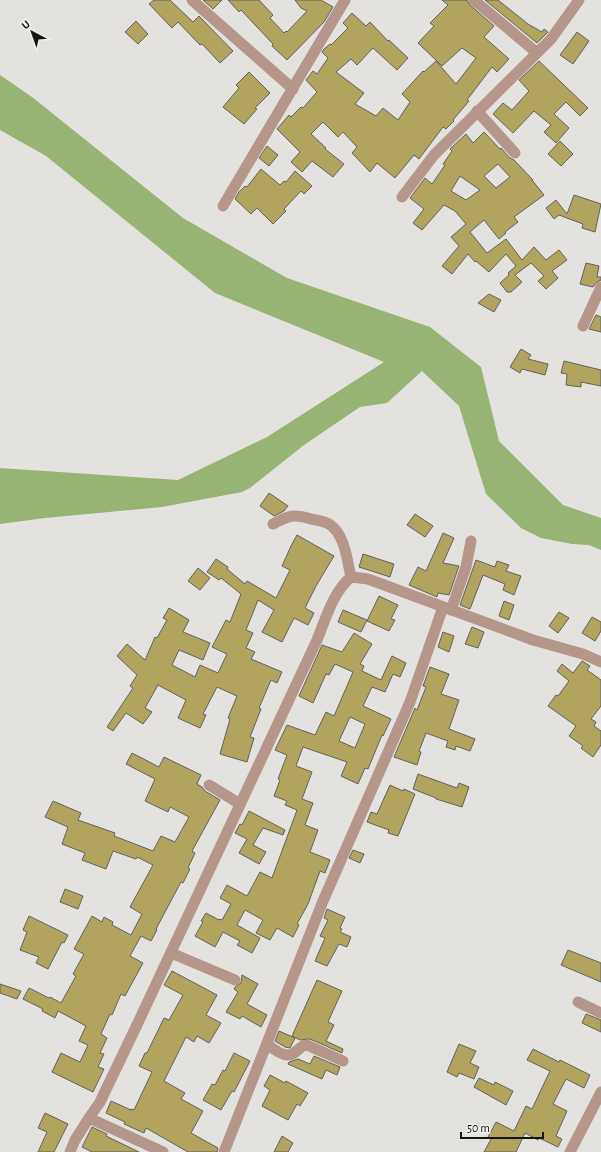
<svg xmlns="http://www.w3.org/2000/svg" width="601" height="1152" font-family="'Alegreya Sans',sans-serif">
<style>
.water{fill:#97b474}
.building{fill:#b0a45e;stroke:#62615e;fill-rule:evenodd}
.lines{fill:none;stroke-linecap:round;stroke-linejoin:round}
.street{stroke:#b5968a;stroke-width:11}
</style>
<rect width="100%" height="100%" fill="#e4e2df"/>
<polygon class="water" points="0,75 32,97 183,218 287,278 430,327 481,367 499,441 563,505 601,518 601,550 589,545 572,544 541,538 521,528 486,494 459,406 422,371 387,403 360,407 304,445 250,488 242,492 162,507 45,518 0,524 0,468 178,480 267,437 384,362 215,293 46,156 0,130"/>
<g class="building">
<polygon points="154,0 170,0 193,22 199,16 233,51 220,63 202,44 200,45 178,22 172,28 149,4"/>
<polygon points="203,0 222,0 213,9"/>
<polygon points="228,0 259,0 273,15 270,18 284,33 286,31 287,32 307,11 301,8 295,0 321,0 333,7 324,22 287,60 272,46 273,44 241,10 239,12"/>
<polygon points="442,0 467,0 470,5 494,26 484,37 509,59 497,72 492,67 467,100 469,101 453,120 454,121 446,129 443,127 419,159 414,155 395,178 377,163 370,172 352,153 357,147 343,132 338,137 323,122 311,134 326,148 325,149 344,164 333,177 312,161 302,172 291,162 300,152 277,129 289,115 291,117 301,107 303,108 317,92 306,80 313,71 317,74 328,58 322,52 324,49 330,44 331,45 348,28 343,23 352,13 366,26 370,22 388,41 389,40 408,58 397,70 373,48 357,65 351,59 336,72 364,93 355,104 376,116 383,108 398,120 410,102 402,94 423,71 424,72 436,61 456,84 476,58 462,48 442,66 418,43 434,26 430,23 448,5"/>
<polygon points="485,0 498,0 528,24 542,32 544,29 548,32 537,43"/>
<polygon points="136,21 148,34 138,44 125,32"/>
<polygon points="577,32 589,41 573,64 560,55"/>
<polygon points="539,61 588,108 580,116 566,102 554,114 569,128 556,143 544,132 551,125 534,111 513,133 493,114 503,103 512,110 529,91 519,80"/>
<polygon points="249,72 270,93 255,108 257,109 244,124 223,107 239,88 236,85"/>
<path d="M484,132L500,149L501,148L510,158L514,160L533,180H532L544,195L514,217L518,222L505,232L506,233L499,239L484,220L470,232L487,253L506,239L522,260L534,247L546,260L559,250L567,260L552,271L558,278L546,289L538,281L544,276L531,263L515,275L522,282L511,292H507L500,283L509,275L508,273L516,266L506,254L489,272L476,261L475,262L468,254L452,274L442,266L459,246L451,237L466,224L455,211L444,205L422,230L413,223L424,209L410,198L425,178L432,184L445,165L443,164L452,151L450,149L466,134L473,143ZM498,164L510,177L496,188L484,176ZM460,176L480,190L466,200L451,191Z"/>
<polygon points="560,141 573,154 561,166 548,154"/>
<polygon points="267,146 278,155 269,166 259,158"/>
<polygon points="261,169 280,185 284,181 286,182 295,171 312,186 304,194 301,191 284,209 286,211 273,224 257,208 251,214 235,199 239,192 245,186 247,187"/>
<polygon points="574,195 601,204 595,232 582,228 583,224 559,215 554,219 546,208 556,200 567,214"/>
<polygon points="586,263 599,266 597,277 601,277 601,280 597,282 593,287 580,284"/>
<polygon points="489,294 501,300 494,312 478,303"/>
<polygon points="596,315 601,317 601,332 589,329"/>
<polygon points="521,349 531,355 528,359 548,364 545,375 522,369 520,373 510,367"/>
<polygon points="564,361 601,370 601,386 581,382 581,387 566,385 567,374 561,373"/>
<polygon points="269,493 288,506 284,511 274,516 260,506"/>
<polygon points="415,514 433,526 425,537 407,525"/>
<polygon points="443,533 454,538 443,563 459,566 449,595 438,593 437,597 409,585 418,567 426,571"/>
<polygon points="297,535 334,556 316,586 305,608 314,613 308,625 294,618 282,642 262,632 274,610 258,600 246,630 253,633 246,648 255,652 251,659 282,672 277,683 271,680 259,708 261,709 250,737 254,738 247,762 220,754 230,719 228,718 237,696 217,687 203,714 206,715 200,728 178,718 186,700 158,685 145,708 152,712 143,724 126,713 113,731 107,727 133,688 130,686 137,675 117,656 127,644 145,660 155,637 157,638 167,620 163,618 169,608 189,620 183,632 210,643 203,660 179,650 172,665 195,677 200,665 218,673 227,654 212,647 226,620 230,622 241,594 221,578 219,580 207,572 216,559 228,567 227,569 245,584 247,581 276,598 290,570 282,566 291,546"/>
<polygon points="363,554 394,564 390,577 359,567"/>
<polygon points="476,560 495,567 497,561 509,565 506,571 521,576 514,595 503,590 505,584 483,575 470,609 460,605"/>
<polygon points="198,568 210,578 200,590 188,581"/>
<polygon points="379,596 398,605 391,619 395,620 389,631 367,621"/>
<polygon points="504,601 514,605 509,620 499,616"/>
<polygon points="343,610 367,620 361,632 338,622"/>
<polygon points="559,612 569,618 558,633 549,626"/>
<polygon points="592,617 601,622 601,631 595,641 582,633"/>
<polygon points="472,627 484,632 478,648 465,644"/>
<polygon points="443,632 454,636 449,652 438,647"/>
<path d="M354,633L372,644L360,664L364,666L362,671L381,680L392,656L406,663L400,677L393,674L385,692L372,687L363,706L391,719L383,736L382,735L368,769L365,768L358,784L341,776L347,762L303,747L296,766L312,772L302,799L313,803L305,825L318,830L310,852L330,860L325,873L320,871L308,904L297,924L299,925L293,937L277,928L270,940L256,933L263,920L245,910L237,925L260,938L252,953L237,945L240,941L223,932L215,947L195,936L203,922L201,921L206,913L219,920V919L222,920L231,904L220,898L227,885L247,896L260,872L272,878L297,810L285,805L287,801L274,796L280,780L278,779L287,755L275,750L287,725L315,735L326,712L334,716L353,672L335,664L329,675L326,674L313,703L299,696L322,645L342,652ZM350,717L365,724L355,748L339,741Z"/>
<polygon points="582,661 590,666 587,670 601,680 601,706 591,719 596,722 594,726 601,731 601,745 593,757 581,748 583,746 569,736 576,726 548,706 556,695 558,696 569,681 557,671 562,664 573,673"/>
<polygon points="430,667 449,674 441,694 459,700 449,729 475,739 470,751 456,746 455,750 446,747 448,741 426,733 419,751 421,752 417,765 394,757 415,708 417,710 426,687 423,686"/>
<polygon points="132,753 159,767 164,757 201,775 197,784 202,787 205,791 220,800 192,851 195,853 188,868 190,869 183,883 181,882 156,929 157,930 151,941 141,936 130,956 143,963 125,996 121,994 112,1015 110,1014 101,1034 107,1038 100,1053 104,1054 98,1067 104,1069 93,1092 52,1072 61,1053 80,1062 88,1045 79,1041 86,1026 58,1011 55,1018 42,1011 43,1009 23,999 29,988 49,998 50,997 61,1003 76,976 73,974 84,954 74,949 92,916 102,922 104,917 113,922 112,925 131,935 142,914 130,907 153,865 137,857 136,859 113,851 106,869 82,860 85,853 62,844 68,827 45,817 53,801 81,813 78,820 115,833 114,836 153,851 161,836 175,842 189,817 170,807 168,812 145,801 155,779 126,764"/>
<polygon points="418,774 457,788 459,783 469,787 462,807 436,799 436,798 413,789"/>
<polygon points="390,785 403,791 404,789 415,794 398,836 388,833 389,830 367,822 371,812 377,814"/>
<polygon points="249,811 285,830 283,835 263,828 253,845 266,852 259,864 239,853 247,839 235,833 240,824 242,825"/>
<polygon points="353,850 364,854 360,863 349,858"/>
<polygon points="65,889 83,896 78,909 60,902"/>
<polygon points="327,909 345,917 340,928 342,929 340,932 351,937 347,947 339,944 327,966 315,961 325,938 320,936 328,920 324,918"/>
<polygon points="29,916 68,935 64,943 62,942 48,969 36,963 39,957 20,950 27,932 23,930"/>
<polygon points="568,950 601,963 601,982 561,965"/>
<polygon points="172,971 217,995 206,1015 221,1023 209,1043 197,1036 194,1042 186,1037 164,1081 185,1093 181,1099 203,1111 191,1133 218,1148 217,1152 188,1152 146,1128 144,1133 124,1124 125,1122 106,1113 111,1101 131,1110 131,1109 134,1110 152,1072 139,1066 145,1053 147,1053 164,1018 169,1020 183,995 164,985"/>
<polygon points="242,975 258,984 247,1004 267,1015 261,1027 242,1016 240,1019 226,1012 238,992 234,989 235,987 241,983"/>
<polygon points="317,980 342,991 328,1022 334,1025 326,1041 343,1049 342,1053 310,1039 300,1040 292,1036"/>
<polygon points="0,984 21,991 17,999 0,993"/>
<polygon points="586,1014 601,1020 601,1032 582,1023"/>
<polygon points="279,1031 295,1038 290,1048 285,1047 275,1041"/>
<polygon points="459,1044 476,1051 470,1063 479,1067 474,1079 459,1073 457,1077 447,1072"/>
<polygon points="533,1049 559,1062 560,1060 590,1075 584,1088 566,1079 553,1104 567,1111 556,1136 562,1139 558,1147 539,1138 538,1140 525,1133 516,1152 484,1152 491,1139 488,1137 496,1122 514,1131 526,1106 532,1109 540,1092 550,1071 527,1060"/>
<polygon points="234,1053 250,1061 234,1092 232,1091 221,1110 203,1100 212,1084 215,1085 223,1070 225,1071"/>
<polygon points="314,1056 340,1067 337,1075 326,1070 322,1079 288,1064 289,1062 298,1059 310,1064"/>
<polygon points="270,1075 285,1083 286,1081 308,1093 300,1106 297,1104 288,1120 262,1106 270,1090 264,1086"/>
<polygon points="479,1078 494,1085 495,1082 513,1091 506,1105 474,1087"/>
<polygon points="45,1113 68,1124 54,1152 38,1152 47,1132 38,1128"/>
<polygon points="92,1127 107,1134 106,1136 139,1152 92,1152 82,1147"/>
<polygon points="282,1136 293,1143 288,1152 274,1152"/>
</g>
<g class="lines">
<g class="street">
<polyline points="192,0 293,89"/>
<polyline points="474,0 536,52"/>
<polyline points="477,111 515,153"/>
<polyline points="402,197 434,155 551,39 579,0"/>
<polyline points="223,206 345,0"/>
<polyline points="583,326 601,287"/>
<path d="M273,524C289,515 294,514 311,519C317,520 324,521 329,524C345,534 347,560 351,577"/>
<polyline points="451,610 466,567 471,541"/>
<polyline points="209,785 240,804"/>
<polyline points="171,953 235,980"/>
<polyline points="578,1002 601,1013"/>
<path d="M267,1044C272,1048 281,1055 287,1055C296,1056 299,1045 307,1045L343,1061"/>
<polyline points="70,1152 75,1140 89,1118"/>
<path d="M163,1152L89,1118L100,1102L136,1027L317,640C326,618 333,592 351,577L368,579L533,640L583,654L601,662"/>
<polyline points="224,1152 323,901 410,702 443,607"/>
<polyline points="570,1152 601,1092"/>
</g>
</g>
<g transform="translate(32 32) rotate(319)" stroke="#f1efec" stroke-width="3" paint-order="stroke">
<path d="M0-3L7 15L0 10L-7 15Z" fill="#161514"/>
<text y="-6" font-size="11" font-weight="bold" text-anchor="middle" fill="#161514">U</text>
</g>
<path d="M461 1132v6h82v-6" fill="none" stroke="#161514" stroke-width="2"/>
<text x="467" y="1132" font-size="12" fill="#161514" stroke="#f1efec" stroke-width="3" paint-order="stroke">50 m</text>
</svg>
